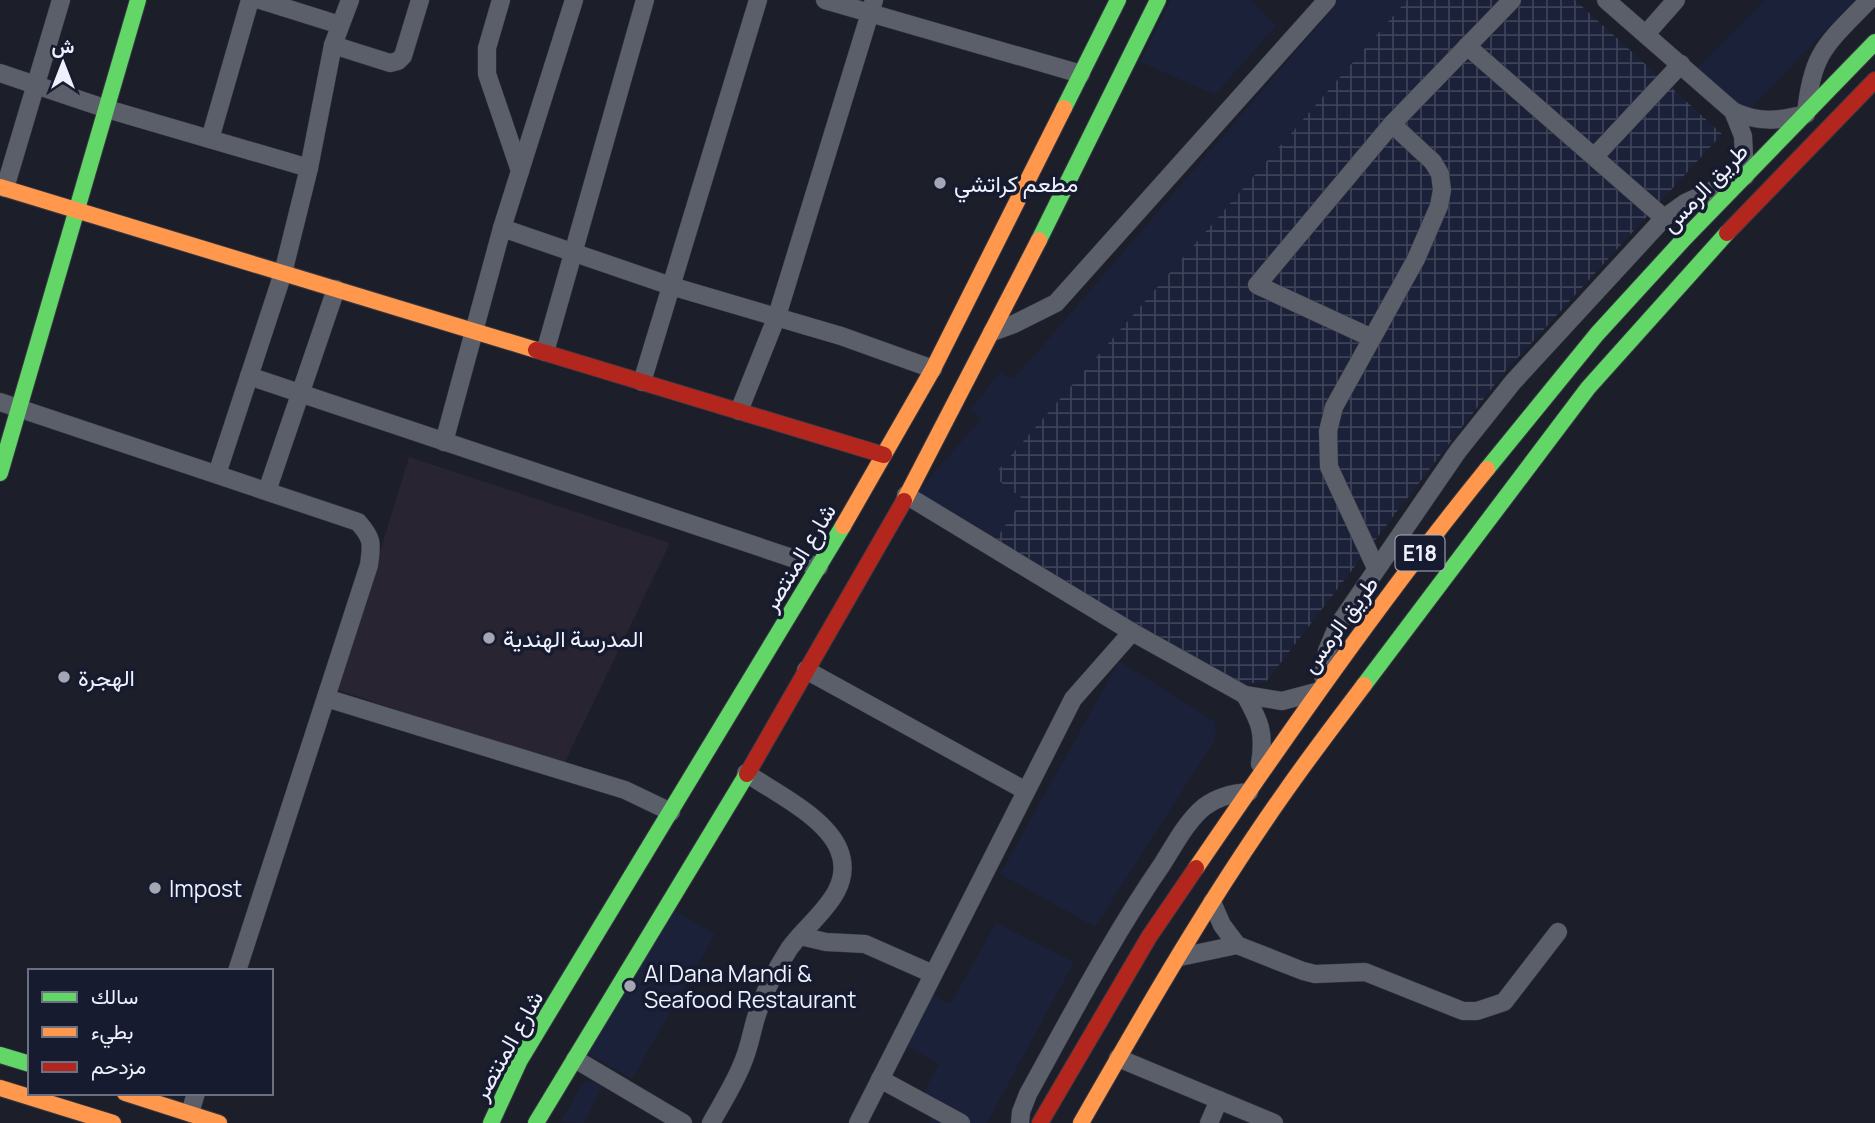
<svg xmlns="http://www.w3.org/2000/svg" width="1875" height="1123" font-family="Manrope,Vazirmatn,sans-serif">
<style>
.built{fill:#1c213a}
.industrial{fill:url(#industrial-grid)}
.education{fill:#292432}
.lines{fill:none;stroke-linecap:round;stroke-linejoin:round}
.street-casing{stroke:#363842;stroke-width:19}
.fast-casing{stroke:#363842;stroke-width:18}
.slow-casing{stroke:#363842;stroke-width:18}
.jam-casing{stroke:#363842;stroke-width:18}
.street{stroke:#5a5f6a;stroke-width:18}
.fast{stroke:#63d668;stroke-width:16}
.slow{stroke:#ff974d;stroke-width:16}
.jam{stroke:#b3261e;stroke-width:16}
.poi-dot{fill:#a4a7b3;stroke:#161b2f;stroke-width:2.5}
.labels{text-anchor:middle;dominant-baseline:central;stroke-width:7;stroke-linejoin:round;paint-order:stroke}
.shield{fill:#161b2f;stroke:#adb1bf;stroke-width:2}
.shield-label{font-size:21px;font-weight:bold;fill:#eef1fd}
.poi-label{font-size:23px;fill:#eef1fd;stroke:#161b2f;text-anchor:start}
.street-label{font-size:23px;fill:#eef1fd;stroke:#161b2f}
</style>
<defs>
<pattern id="industrial-grid" width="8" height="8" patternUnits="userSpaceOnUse" patternTransform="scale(1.75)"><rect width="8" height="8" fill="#1c213a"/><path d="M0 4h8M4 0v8" fill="none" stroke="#3d4257"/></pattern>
</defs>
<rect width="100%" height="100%" fill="#1c1e29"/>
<g class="built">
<polygon points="1171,0 1251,0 1276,26 1215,95 1140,62"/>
<polygon points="1340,0 1407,0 994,475 1023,499 992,545 915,495 981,419 970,410 1000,372 1012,379 1033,357"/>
<polygon points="1765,0 1855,0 1747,113 1696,69"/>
<polygon points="1119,661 1214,721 1216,729 1215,740 1095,927 1000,874"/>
<polygon points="673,910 715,934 632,1079 587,1053"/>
<polygon points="996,923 1074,962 987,1123 929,1123 939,1102 923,1094 939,1064 903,1044 929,993 950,1004"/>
<polygon points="590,1081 602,1087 584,1123 560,1122 583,1084"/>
</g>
<polygon class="industrial" points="1407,0 1575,0 1722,134 1502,375 1265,683 1231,683 992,545 1023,499 993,476"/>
<polygon class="education" points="409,457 670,543 563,766 338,690"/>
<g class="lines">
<g class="street-casing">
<g id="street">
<polyline points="260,0 340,25"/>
<polyline points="501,0 487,48 487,74 520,171"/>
<polyline points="825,0 1081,74"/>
<path d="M1606,0L1733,111C1758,123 1779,121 1806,114C1812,51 1827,44 1869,0"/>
<polyline points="1646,34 1676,0"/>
<polyline points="333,45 390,63 398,61 403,56 420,0"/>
<polyline points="1467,46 1664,218"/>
<polyline points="0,73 107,109 309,168"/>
<polyline points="210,139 250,0"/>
<polyline points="1595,156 1681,64"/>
<polyline points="5,188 61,0"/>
<polyline points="502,228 671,286 841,336 933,369"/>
<polyline points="992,332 1014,324 1056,303 1327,0"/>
<polyline points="1372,338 1257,285 1392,124 1512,0"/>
<polyline points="545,352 645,0"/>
<polyline points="249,376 819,567"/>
<polyline points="642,382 758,0"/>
<path d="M0,402L358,522C373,539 372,543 369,565L237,971"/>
<polyline points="739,411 777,316 874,0"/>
<polyline points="444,442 502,228 574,0"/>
<polyline points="217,474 283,273 309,168 333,45 350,0"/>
<polyline points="267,491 336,289"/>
<polyline points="906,495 1132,632 1245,695 1282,701 1316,692"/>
<polyline points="1376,568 1329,467 1328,431 1334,407 1416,259 1439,206 1442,190 1440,174 1433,162 1392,124"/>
<polyline points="806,670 1026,791"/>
<polyline points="1323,676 1327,651 1337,627 1458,451 1513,382 1664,218 1685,203 1745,176 1743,136 1733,111"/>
<path d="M1245,695C1260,722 1265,732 1260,764"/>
<polyline points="326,698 625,790 671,812"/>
<polyline points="1212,902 1222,925 1237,945"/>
<polyline points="800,936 826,942 865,944 933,974"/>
<polyline points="1180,957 1237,945 1303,971 1315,974 1365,972 1463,1011 1477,1011 1504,1002 1558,932"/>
<polyline points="1118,1058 1274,1123"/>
<polyline points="575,1059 683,1123"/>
<polyline points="880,1079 961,1123"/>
<polyline points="190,1113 196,1093"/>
<path d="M711,1123C722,1103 735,1083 743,1062C749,1048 751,1035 755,1021C762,996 775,971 789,949C809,920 856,892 839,850C826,817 774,792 746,773"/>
<polyline points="858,1123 1073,699 1132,632"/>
<path d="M1020,1123L1021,1112L1028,1094C1071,1016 1112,937 1163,863C1175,844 1187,821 1204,807C1217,797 1233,793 1249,792"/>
<polyline points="1209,1123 1219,1100"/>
</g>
</g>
<g class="fast-casing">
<g id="fast">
<polyline points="1064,108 1118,0"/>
<polyline points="1039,240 1158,0"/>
<polyline points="1487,469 1597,334 1683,240 1875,42"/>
<polyline points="0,473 138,0"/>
<polyline points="1364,685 1588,388 1727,233"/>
<polyline points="0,1055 30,1064"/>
<polyline points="491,1123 520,1060 843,526"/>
<polyline points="536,1123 747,774"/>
</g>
</g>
<g class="slow-casing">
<g id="slow">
<polyline points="0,187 536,350"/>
<polyline points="904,501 1039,240"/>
<polyline points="843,526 933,369 1064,108"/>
<path d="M1196,868C1289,732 1383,597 1487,469"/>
<polyline points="0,1088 113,1123"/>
<polyline points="125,1093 219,1123"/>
<path d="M1081,1123C1145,1011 1210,898 1285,792C1310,756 1337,721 1364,685"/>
</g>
</g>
<g class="jam-casing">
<g id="jam">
<polyline points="1727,233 1875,80"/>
<polyline points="536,350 884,455"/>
<polyline points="747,774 904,501"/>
<polyline points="1040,1123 1149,937 1196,868"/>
</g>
</g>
<use href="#street" class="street"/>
<use href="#fast" class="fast"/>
<use href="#slow" class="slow"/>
<use href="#jam" class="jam"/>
</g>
<g class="poi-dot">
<circle cx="940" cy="183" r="7"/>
<circle cx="489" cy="638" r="7"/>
<circle cx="64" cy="677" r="7"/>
<circle cx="155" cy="888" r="7"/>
<circle cx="630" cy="986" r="7"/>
</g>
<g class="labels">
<rect class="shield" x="1395.5" y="535.5" width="49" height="35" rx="5"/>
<g class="shield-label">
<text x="1420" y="553">E18</text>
</g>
<g class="poi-label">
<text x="954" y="183">مطعم كراتشي</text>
<text x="503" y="638">المدرسة الهندية</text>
<text x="78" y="677">الهجرة</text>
<text x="169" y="888">Impost</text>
<text x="644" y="973">Al Dana Mandi &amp;<tspan x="644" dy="26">Seafood Restaurant</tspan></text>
</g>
<g class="street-label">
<text transform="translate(1704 187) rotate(-46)">طريق الرمس</text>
<text transform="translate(798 557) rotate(-59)">شارع المنتصر</text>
<text transform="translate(1339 624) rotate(-54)">طريق الرمس</text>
<text transform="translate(507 1045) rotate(-61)">شارع المنتصر</text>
</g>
</g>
<rect x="28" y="969" width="245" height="126" fill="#161b2f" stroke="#6c7181" stroke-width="2"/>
<rect x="42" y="992" width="35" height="10" fill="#63d668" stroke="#6c7181" stroke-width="2"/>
<text x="91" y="1004" font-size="21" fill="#eef1fd">سالك</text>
<rect x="42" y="1027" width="35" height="10" fill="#ff974d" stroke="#6c7181" stroke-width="2"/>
<text x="91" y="1039" font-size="21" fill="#eef1fd">بطيء</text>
<rect x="42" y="1062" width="35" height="10" fill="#b3261e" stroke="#6c7181" stroke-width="2"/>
<text x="91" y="1074" font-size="21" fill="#eef1fd">مزدحم</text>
<g transform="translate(63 63)" stroke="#161b2f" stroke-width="5" paint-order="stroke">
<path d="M0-5L12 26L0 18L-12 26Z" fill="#eef1fd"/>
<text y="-10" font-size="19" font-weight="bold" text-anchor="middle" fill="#eef1fd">ش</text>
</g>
</svg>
